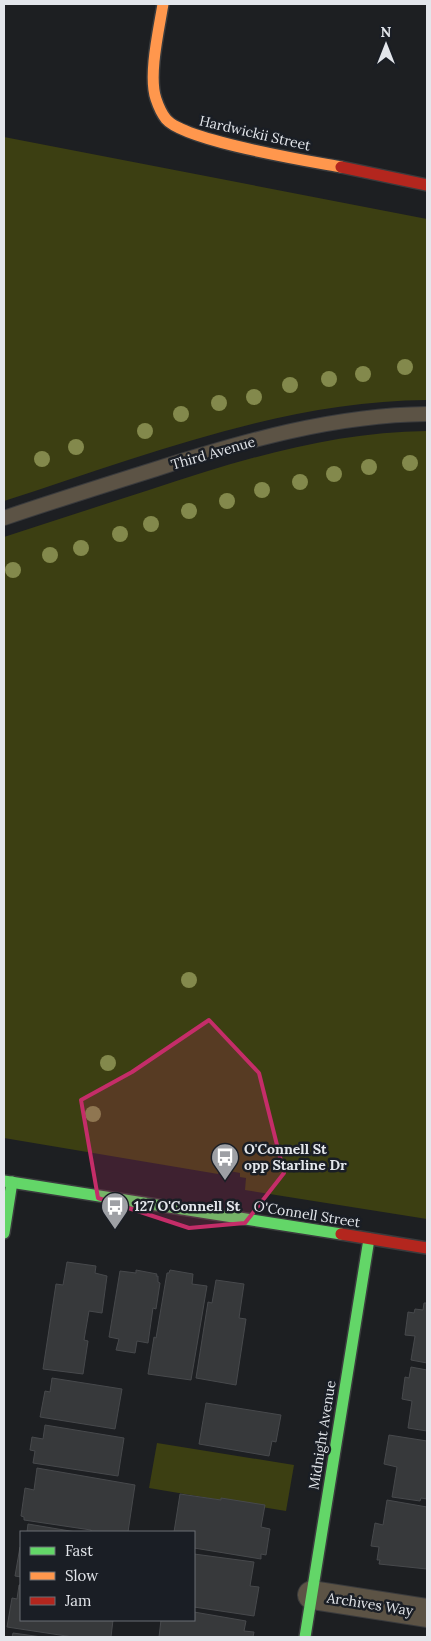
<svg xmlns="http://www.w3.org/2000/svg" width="431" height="1641" font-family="Lora,serif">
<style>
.green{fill:#3c3f12}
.building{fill:#37393b;stroke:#47494c}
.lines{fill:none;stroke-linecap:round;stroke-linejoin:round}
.lane-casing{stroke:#3a3b3d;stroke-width:16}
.street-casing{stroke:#3a3b3d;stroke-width:30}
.fast-casing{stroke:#3a3b3d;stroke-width:14}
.slow-casing{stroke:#3a3b3d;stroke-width:14}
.jam-casing{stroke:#3a3b3d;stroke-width:14}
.lane{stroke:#5c5345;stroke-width:14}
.street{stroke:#5c5345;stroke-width:28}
.fast{stroke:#63d668;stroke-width:11}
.slow{stroke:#ff974d;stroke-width:11}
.jam{stroke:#b3261e;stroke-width:11}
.tree{fill:#83894c}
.marked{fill:#c52d69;fill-opacity:0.2;stroke:#c52d69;stroke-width:4;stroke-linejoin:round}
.labels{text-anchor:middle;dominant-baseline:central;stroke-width:5;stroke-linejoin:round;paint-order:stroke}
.street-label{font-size:14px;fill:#e3e6eb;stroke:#1a1e25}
.poi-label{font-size:14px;font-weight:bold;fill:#e3e6eb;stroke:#1a1e25;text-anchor:start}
</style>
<rect width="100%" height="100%" fill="#1d1f22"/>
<g class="green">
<path d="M4,137L427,219V400C281,401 141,457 4,501Z"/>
<path d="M427,431V1219L245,1190L246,1178L240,1177V1173L219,1169L218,1174L4,1138V537C52,521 100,506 149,490C239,460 331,432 427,431Z"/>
<polygon points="157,1443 294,1465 286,1511 149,1488"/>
</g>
<g class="building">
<polygon points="67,1262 96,1266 95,1273 107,1276 102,1313 89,1311 84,1340 88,1341 83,1374 43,1369 56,1284 63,1285"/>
<polygon points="136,1270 157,1274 156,1276 158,1276 158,1282 160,1283 156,1309 153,1308 148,1343 137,1341 135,1353 116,1350 119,1339 109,1337 120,1271 136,1273"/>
<polygon points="170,1270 193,1274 192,1284 207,1286 191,1380 148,1374 154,1337 156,1338 167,1273 169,1273"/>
<polygon points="216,1280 244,1284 239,1318 246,1319 236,1385 196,1378 208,1302 212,1303"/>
<polygon points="424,1303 427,1303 427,1363 411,1360 415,1336 405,1335 408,1312 414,1313 415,1309 423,1310"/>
<polygon points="411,1367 427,1370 427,1431 408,1428 412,1401 402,1399 405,1377 409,1378"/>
<polygon points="52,1378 122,1389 115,1429 40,1417 45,1391 50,1392"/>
<polygon points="206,1403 281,1415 276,1442 272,1441 269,1456 199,1444"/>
<polygon points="45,1425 124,1438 118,1476 33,1463 35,1451 30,1450 32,1437 43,1439"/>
<polygon points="389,1435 427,1441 427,1499 421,1498 420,1501 392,1497 397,1467 384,1464"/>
<polygon points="37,1468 135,1485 128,1532 91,1532 91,1530 24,1520 24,1517 21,1516 25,1488 34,1490"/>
<polygon points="180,1494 221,1500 221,1498 265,1505 261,1527 270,1529 266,1555 261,1554 261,1559 194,1548 194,1532 174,1532"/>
<polygon points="387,1500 427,1507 427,1569 379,1564 380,1560 377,1560 379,1547 371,1546 375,1523 383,1525"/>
<polygon points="28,1524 76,1532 27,1532"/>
<polygon points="20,1547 21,1547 21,1577 15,1576"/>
<polygon points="194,1554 254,1562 250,1586 259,1587 254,1616 194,1607"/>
<polygon points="19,1585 21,1585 21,1620 113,1620 111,1637 73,1637 7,1627 12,1598 17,1599"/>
<polygon points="194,1612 246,1621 244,1631 254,1632 253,1637 159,1637 161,1620 194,1620"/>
<polygon points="13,1633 42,1637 12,1637"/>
</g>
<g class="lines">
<g class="lane-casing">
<path id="lane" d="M4,518C54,501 105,485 156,469C244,441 334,415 427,414"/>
</g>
<g class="street-casing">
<polyline id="street" points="312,1595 427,1613"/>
</g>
<g class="fast-casing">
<g id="fast">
<polyline points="4,1181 341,1234"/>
<polyline points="4,1233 12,1182"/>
<polyline points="305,1637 369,1239"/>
</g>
</g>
<g class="slow-casing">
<path id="slow" d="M163,4C159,29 148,76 156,99C158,105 162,114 166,119C184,141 309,161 341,167"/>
</g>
<g class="jam-casing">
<g id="jam">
<polyline points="341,167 427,185"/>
<polyline points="341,1234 427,1248"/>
</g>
</g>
<use href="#lane" class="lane"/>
<use href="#street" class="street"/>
<use href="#fast" class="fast"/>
<use href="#slow" class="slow"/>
<use href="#jam" class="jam"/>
</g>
<g class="tree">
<circle cx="405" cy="367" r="8"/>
<circle cx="363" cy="374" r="8"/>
<circle cx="329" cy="379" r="8"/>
<circle cx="290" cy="385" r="8"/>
<circle cx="254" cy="397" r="8"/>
<circle cx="219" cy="403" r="8"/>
<circle cx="181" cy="414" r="8"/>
<circle cx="145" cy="431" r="8"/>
<circle cx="76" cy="447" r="8"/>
<circle cx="42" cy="459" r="8"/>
<circle cx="410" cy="463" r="8"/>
<circle cx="369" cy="467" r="8"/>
<circle cx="334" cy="474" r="8"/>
<circle cx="300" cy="482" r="8"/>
<circle cx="262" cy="490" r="8"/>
<circle cx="227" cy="501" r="8"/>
<circle cx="189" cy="511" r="8"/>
<circle cx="151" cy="524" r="8"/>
<circle cx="120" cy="534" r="8"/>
<circle cx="81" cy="548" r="8"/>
<circle cx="50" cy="555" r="8"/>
<circle cx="13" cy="570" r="8"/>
<circle cx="189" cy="980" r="8"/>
<circle cx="108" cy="1063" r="8"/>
<circle cx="93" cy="1114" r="8"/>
</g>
<path class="marked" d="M209,1020L259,1073L284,1173L245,1223L189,1228L98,1198L81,1100L132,1072Z"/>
<defs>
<g id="bus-pin" transform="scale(1.4375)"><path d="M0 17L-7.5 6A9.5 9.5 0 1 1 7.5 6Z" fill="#9ea0a5" stroke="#1a1e25"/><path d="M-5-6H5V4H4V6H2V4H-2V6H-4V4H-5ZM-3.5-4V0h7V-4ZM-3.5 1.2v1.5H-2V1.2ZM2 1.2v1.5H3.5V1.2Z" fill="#fff"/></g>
</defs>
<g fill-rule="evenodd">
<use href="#bus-pin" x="225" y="1157"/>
<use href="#bus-pin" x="115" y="1206"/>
</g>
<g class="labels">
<g class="street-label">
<text transform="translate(255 133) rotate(13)">Hardwickii Street</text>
<text transform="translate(213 453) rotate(-16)">Third Avenue</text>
<text transform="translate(307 1214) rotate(9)">O'Connell Street</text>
<text transform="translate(322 1435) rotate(-81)">Midnight Avenue</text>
<text transform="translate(370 1604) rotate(9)">Archives Way</text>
</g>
<g class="poi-label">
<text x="244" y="1149">O'Connell St<tspan x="244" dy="16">opp Starline Dr</tspan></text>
<text x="134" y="1206">127 O'Connell St</text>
</g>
</g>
<rect width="431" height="1641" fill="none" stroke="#e3e6eb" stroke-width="10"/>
<rect x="20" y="1531" width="175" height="90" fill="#1a1e25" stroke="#6a6e74"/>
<rect x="30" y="1547" width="25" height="8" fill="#63d668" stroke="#6a6e74"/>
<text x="65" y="1556" font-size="15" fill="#e3e6eb">Fast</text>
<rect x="30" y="1572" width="25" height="8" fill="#ff974d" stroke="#6a6e74"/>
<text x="65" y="1581" font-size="15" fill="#e3e6eb">Slow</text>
<rect x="30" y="1597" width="25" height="8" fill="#b3261e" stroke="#6a6e74"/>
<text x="65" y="1606" font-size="15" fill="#e3e6eb">Jam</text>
<g transform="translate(386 45)" stroke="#1a1e25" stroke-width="4" paint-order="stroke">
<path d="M0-4L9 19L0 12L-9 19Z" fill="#e3e6eb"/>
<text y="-8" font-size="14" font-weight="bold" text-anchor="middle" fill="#e3e6eb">N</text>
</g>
</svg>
